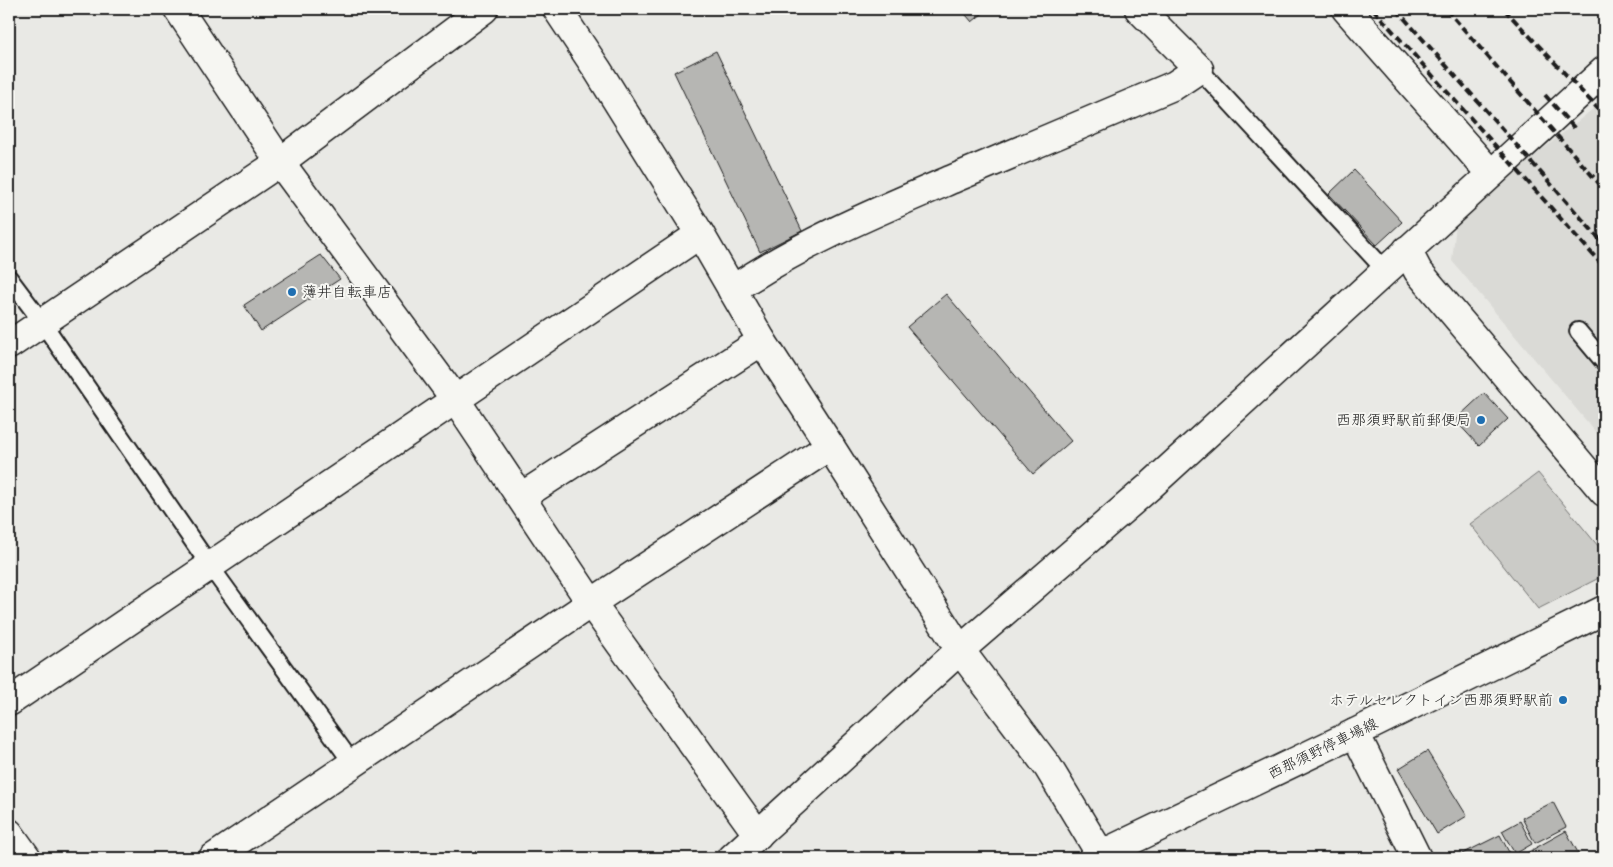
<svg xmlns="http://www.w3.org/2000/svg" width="1613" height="867" font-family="'Architects Daughter','Klee One',sans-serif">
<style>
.built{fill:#dadad6}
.green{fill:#cbcbc7;stroke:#747472}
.building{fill:#b6b6b3;stroke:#1c1c1c}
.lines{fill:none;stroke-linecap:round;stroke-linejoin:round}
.lane-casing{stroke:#1c1c1c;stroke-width:20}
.street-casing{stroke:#1c1c1c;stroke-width:31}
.secondary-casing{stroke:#1c1c1c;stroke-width:31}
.lane{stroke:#f6f6f2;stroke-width:16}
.street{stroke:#f6f6f2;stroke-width:28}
.secondary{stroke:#f6f6f2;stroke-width:28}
.rail{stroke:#1c1c1c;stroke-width:4;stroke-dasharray:8 4;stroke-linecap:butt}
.poi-dot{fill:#1f6fb2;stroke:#f6f6f2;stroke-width:2}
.labels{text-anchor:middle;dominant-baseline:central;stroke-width:4;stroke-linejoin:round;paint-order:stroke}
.poi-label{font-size:15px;fill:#1c1c1c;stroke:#f6f6f2;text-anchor:end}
.street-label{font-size:15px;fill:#1c1c1c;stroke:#f6f6f2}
</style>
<rect width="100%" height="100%" fill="#e9e9e5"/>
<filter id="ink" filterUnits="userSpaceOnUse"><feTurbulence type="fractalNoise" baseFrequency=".02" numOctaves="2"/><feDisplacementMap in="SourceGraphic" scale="10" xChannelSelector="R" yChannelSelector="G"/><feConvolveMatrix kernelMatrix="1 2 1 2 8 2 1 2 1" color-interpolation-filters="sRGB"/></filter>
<g filter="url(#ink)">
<polygon class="built" points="1604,100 1604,442 1452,261 1456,224 1511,175"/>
<polygon class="green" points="1538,473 1603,552 1597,579 1538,609 1470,524"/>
<g class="building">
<polygon points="961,9 988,9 972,22"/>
<polygon points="716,51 802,231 760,252 674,72"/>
<polygon points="1354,170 1402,222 1377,245 1329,194"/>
<polygon points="321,255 340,279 261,331 244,305"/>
<polygon points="946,294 1071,441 1033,474 907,327"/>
<polygon points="1484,393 1508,419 1479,446 1455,420"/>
<polygon points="1427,751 1467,816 1437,834 1398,769"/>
<polygon points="1604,792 1604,804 1599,795"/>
<polygon points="1553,802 1566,827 1535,843 1522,818"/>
<polygon points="1520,821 1532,844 1515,854 1502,831"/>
<polygon points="1566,831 1581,858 1524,858 1523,855"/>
<polygon points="1500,835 1512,858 1454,858"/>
</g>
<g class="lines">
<g class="lane-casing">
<g id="lane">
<polyline points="1199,69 1385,270"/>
<polyline points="9,278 42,322 210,566 353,764"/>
<polyline points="1578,331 1604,362"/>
</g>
</g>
<g class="street-casing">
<g id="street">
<polyline points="178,9 280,162 455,399 591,603 758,835"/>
<polyline points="557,9 597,69 700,234 762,341 830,446 960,650 1048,767 1101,855"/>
<polyline points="1346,9 1491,174"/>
<path d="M732,290C801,243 878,211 955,178C1028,147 1102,116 1175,85L1199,69L1139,9"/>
<polyline points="9,345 280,162 484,9"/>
<polyline points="521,497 762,341"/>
<polyline points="9,702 700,234"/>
<polyline points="1355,733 1417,858"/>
<polyline points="9,833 27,858"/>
<polyline points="213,858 591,603 830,446"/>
</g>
</g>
<g class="secondary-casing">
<g id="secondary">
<polyline points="1407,250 1418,271 1604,492"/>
<polyline points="732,858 960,650 1149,487 1604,71"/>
<polyline points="1094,858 1355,733 1604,610"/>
</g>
</g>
<use href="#lane" class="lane"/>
<use href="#street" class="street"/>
<use href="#secondary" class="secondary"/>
<g class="rail">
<polyline points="1373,9 1604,267"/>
<polyline points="1396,9 1604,244"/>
<polyline points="1446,9 1604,189"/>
<polyline points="1504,9 1604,115"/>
<polyline points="1545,95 1576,130"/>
</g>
</g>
</g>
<g class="poi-dot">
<circle cx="292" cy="292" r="5"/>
<circle cx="1481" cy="420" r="5"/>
<circle cx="1563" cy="700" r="5"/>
</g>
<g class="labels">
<g class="poi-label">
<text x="302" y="292" text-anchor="start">薄井自転車店</text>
<text x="1471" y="420">西那須野駅前郵便局</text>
<text x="1553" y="700">ホテルセレクトイン西那須野駅前</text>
</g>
<g class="street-label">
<text transform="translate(1323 749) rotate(-26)">西那須野停車場線</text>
</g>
</g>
<rect width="1613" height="867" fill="none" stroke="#f6f6f2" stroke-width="30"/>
<rect x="15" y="15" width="1583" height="837" fill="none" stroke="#1c1c1c" stroke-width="2" filter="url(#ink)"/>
</svg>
